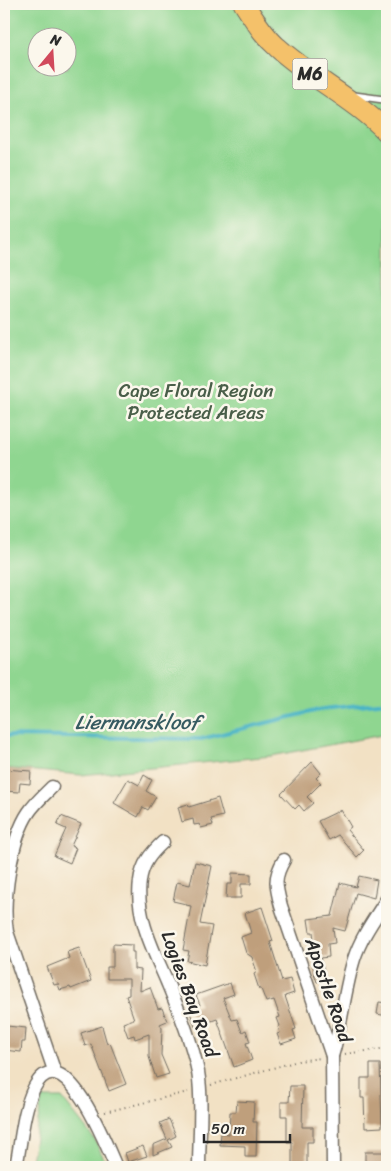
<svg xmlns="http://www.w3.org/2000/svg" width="391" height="1171" font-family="Sriracha,sans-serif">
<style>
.green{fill:#8fd690;stroke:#5d805e;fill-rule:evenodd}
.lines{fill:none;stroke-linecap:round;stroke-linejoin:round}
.stream{stroke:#49b4c6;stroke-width:4}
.building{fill:#bf9f7b}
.service-casing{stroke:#716b61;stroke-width:9}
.minor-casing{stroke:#716b61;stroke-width:15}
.primary-casing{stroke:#716b61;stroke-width:22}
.path{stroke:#716b61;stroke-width:2;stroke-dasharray:1 4;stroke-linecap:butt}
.service{stroke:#fff;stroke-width:6}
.minor{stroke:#fff;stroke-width:12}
.primary{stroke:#f4c16a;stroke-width:20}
.labels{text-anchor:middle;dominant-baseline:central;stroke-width:5;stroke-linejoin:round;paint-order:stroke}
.shield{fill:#fbf7ec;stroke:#696865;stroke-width:1}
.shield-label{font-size:18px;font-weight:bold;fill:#2b2b2b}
.park-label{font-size:19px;fill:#495e49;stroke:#fbf7ec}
.street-label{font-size:19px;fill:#2b2b2b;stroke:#fbf7ec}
.water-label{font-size:20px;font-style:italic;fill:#365b61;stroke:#fbf7ec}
</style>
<rect width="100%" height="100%" fill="#fbf7ec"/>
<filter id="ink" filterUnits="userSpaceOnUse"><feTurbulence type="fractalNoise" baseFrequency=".02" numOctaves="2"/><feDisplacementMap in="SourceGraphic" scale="10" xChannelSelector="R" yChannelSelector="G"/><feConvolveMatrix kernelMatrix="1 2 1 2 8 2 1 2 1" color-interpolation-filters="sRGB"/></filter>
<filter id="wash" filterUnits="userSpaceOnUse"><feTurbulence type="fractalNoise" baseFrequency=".0096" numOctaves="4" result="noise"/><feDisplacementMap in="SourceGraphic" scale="20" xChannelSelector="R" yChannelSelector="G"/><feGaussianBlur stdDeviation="1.12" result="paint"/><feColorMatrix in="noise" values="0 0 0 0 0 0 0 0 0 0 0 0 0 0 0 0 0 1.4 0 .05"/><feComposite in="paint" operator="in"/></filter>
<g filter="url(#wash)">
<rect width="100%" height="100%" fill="#f2e1c4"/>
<g class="green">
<path d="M4,4H387V734L271,756L81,775L4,768ZM38,38H68V68H38Z"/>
<polygon points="42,1098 62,1098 95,1140 108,1167 30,1167"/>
</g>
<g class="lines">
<polyline class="stream" points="4,736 201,739 323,709 387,702"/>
</g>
<g id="blocks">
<g class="building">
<polygon points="312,762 321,773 316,778 321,783 307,797 313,803 304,811 299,805 295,809 281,794"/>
<polygon points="4,769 31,771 30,784 20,783 19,792 4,791"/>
<polygon points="144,775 152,780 146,791 156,797 148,810 143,807 138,817 114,803 128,779 139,785"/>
<polygon points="218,798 223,816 211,819 213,825 201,828 200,824 194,825 193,819 182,822 178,807 188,804 189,807"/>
<polygon points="341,810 351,827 347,830 364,850 357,857 338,835 329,840 318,821"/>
<polygon points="61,816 81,824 71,846 76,848 70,863 54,856 66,829 57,825"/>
<polygon points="195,862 212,866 200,924 212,926 205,965 187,961 189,951 183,950 191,906 186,905 186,904 173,901 177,882 190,885"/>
<polygon points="232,873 251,874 251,884 241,884 241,898 226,898 227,884 232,884"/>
<polygon points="359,876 377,880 374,898 356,893 345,931 333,928 335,943 328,944 329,957 320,958 327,979 317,982 314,973 313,949 315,948 313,932 310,932 308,919 332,916 340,883 356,887"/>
<polygon points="262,907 273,941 270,942 282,981 290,979 294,993 285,996 296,1029 293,1030 296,1039 281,1044 277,1034 280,1033 278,1027 280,1026 277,1018 280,1017 274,1000 266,1002 261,989 259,989 254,974 257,972 252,957 246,953 241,937 251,933 245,913"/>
<polygon points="113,944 132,945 132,952 134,952 134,969 141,970 140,991 150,987 158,1009 162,1008 167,1021 160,1024 162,1028 161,1055 169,1074 156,1078 149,1057 149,1034 135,1039 134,1035 128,1037 123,1023 134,1019 126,996 129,995 129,979 107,979 107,967 113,967"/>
<polygon points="79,948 91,981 71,989 70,987 60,990 58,984 54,985 47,967 69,958 67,952"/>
<polygon points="230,983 234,994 223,998 232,1020 237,1019 242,1032 246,1030 250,1042 246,1043 252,1060 234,1067 217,1019 195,1027 189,1009 200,1005 196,995"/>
<polygon points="379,1002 387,1003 387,1016 377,1014"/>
<polygon points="7,1026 26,1028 25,1042 22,1042 21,1052 4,1050"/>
<polygon points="102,1026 107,1044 110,1043 126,1084 109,1091 91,1044 85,1046 81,1033"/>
<polygon points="370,1064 380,1064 382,1127 365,1128 364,1098 361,1098 361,1078 370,1078"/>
<polygon points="290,1086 303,1086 302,1127 313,1127 313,1142 307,1142 307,1167 292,1167 292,1142 287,1142 287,1116 281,1116 281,1102 289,1102"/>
<polygon points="237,1101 254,1102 253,1122 257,1122 256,1157 245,1157 245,1146 220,1145 221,1133 229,1134 230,1112 236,1112"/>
<polygon points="169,1119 176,1136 168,1140 172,1147 153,1155 153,1145 167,1139 160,1123"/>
<polygon points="143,1146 147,1156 128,1162 125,1153"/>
<rect x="365" y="1152" width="22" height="15"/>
</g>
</g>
</g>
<g filter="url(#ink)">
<use href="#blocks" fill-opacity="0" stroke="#716b61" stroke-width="1"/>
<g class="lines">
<g class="service-casing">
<polyline id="service" points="351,95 387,100"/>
</g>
<g class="minor-casing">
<g id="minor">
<path d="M52,787C44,795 35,803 29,812C11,838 2,901 7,932L55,1073"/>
<path d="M163,842C151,853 142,864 140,881C135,916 154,951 167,982C179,1011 192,1042 198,1072C203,1100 199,1138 199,1167"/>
<path d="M284,860C273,878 276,887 281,906L332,1056L333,1167"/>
<path d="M332,1056C342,1024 344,991 354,959C361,937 375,918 387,899"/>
<path d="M16,1167C21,1143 23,1110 34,1088C63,1032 107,1147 116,1167"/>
</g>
</g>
<g class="primary-casing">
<path id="primary" d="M244,4C254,19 263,35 277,47C311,78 355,99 387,132"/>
</g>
<g class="path">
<polyline points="345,1054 387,1048"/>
<polyline points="211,1085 298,1061 321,1058"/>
<polyline points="105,1112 188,1092"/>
</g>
<use href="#service" class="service"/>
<use href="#minor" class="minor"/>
<use href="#primary" class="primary"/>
</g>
</g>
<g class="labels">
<rect class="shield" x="292.5" y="58.5" width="35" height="31" rx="4"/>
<g class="shield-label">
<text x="310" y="74">M6</text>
</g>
<g class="park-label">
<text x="196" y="390">Cape Floral Region<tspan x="196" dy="22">Protected Areas</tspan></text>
</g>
<g class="street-label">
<text transform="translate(329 990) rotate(71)">Apostle Road</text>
<text transform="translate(190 994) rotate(70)">Logies Bay Road</text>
</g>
<g class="water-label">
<text x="137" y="722">Liermanskloof</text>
</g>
</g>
<rect width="391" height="1171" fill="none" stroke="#fbf7ec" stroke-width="20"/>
<g transform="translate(52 52) rotate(18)"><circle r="24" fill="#fbf7ec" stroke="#a8a59f"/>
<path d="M0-4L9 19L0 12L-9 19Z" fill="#d1495b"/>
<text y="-8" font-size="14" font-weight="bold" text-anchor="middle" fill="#2b2b2b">N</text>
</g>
<path d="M204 1134v8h86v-8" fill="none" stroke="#2b2b2b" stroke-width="2.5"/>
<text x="211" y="1134" font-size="15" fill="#2b2b2b" stroke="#fbf7ec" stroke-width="4" paint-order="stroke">50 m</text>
</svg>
